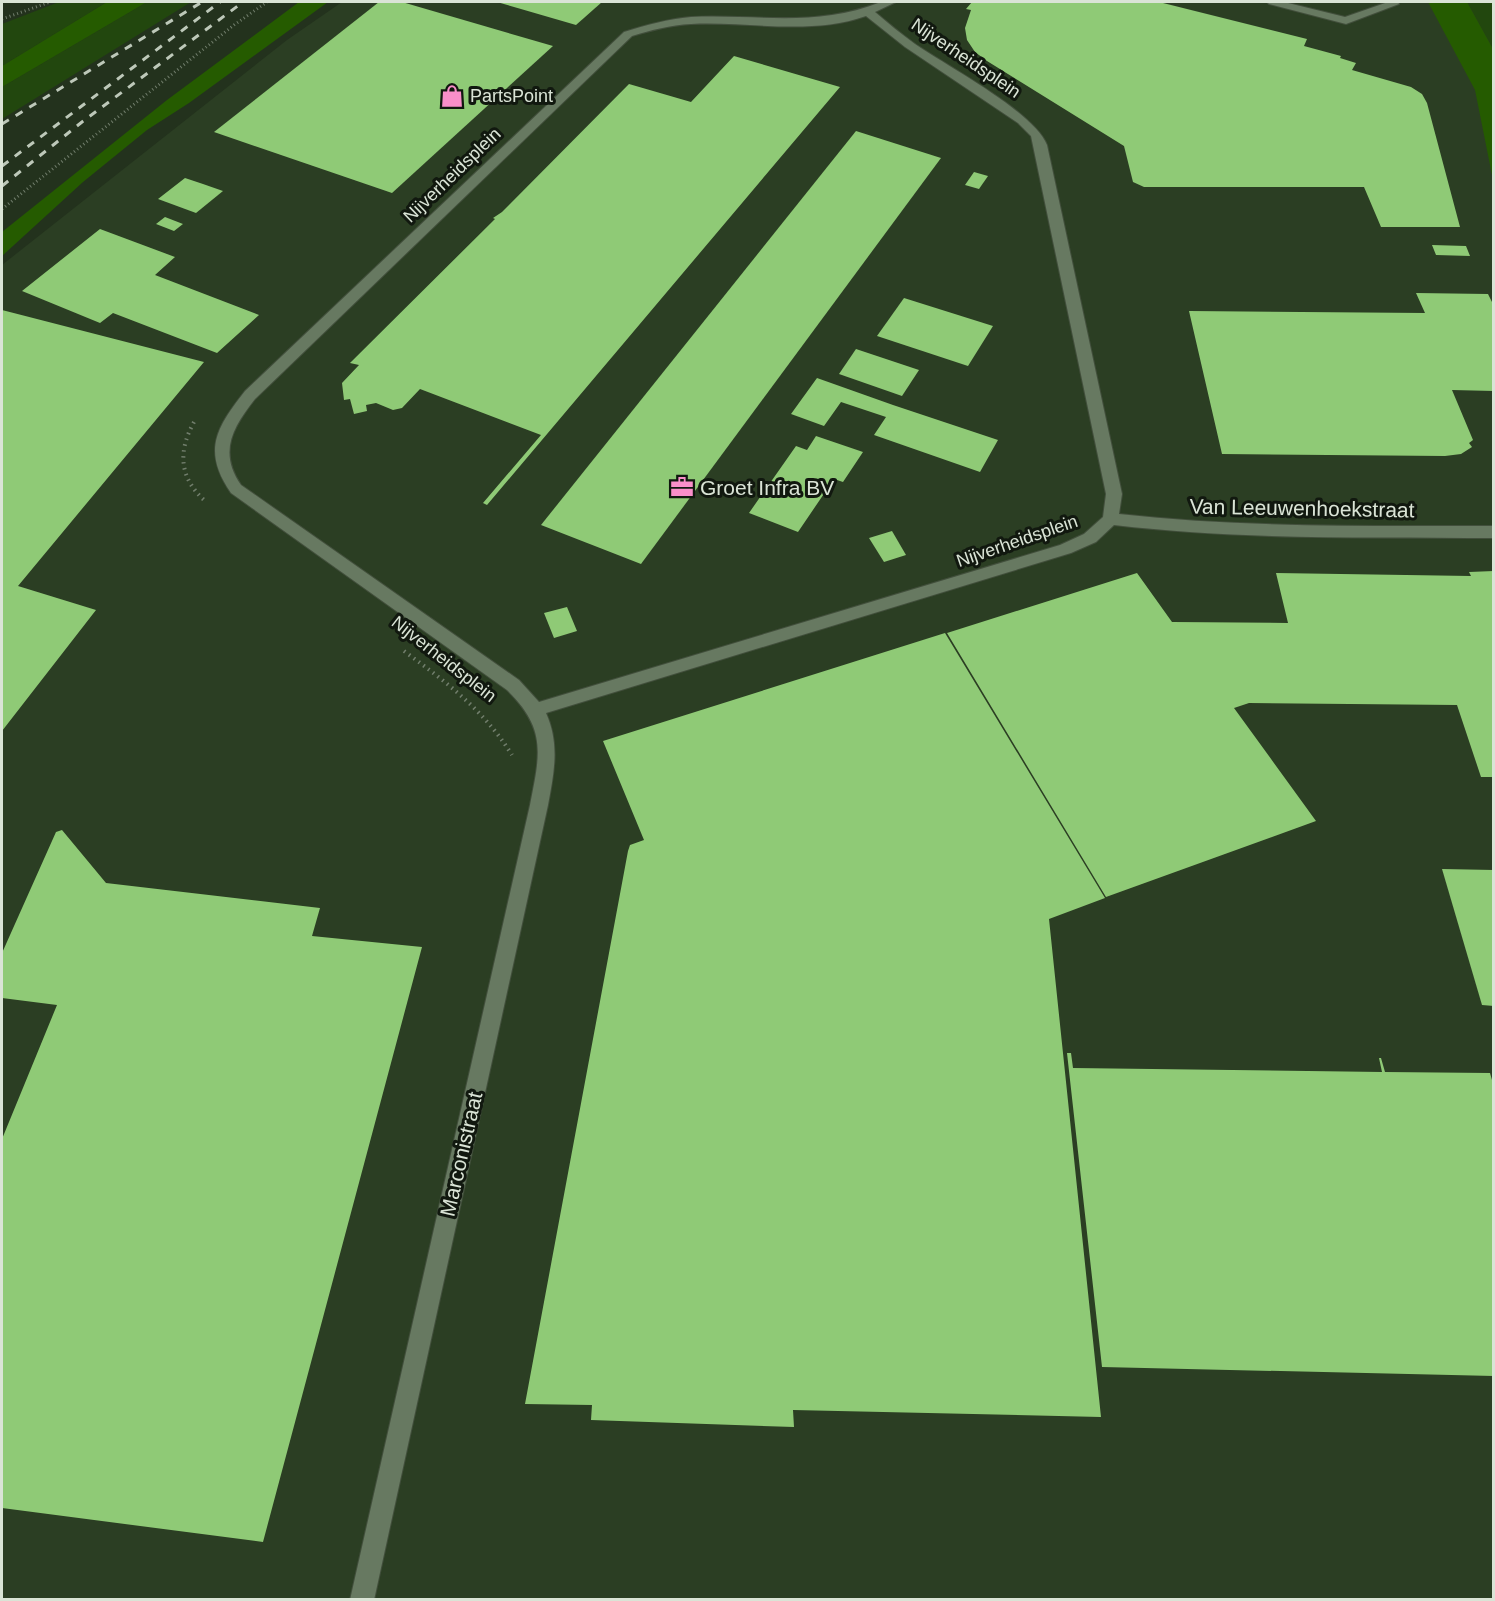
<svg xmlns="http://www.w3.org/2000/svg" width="1495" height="1601" font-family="Helvetica,sans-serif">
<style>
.built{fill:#2b3e23}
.green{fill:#22470e}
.water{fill:#255b00}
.building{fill:#8fca76}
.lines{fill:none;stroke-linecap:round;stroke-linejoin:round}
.minor-casing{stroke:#424f3c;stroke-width:2}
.path-far1{stroke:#717e6c;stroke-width:3;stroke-dasharray:1 3;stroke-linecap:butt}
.path{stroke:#717e6c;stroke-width:4;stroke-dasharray:1.5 4.5;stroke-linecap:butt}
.minor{fill:#677961;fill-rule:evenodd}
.rail{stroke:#bdc8b9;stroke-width:3;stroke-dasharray:8 8;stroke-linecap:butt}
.labels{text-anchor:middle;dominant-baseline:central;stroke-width:6;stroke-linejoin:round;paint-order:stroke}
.far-street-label{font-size:18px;fill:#dae4d6;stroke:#11180f}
.far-poi-label{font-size:18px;fill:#dae4d6;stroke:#11180f;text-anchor:start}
.poi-label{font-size:21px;fill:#dae4d6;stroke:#11180f;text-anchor:start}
.street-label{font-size:21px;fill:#dae4d6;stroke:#11180f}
</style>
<rect width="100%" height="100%" fill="#23321d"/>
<polygon class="built" points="342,2 1488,2 1494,11 1493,1599 2,1600 2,265 287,40"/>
<g class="green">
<polygon points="59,2 107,2 2,66 2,24"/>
<polygon points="147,2 191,2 2,119 2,87"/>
<polygon points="1467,2 1493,2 1493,49"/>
</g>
<g class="water">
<polygon points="107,2 147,2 2,87 2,66"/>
<polygon points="299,2 328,2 189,103 147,130 83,182 2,256 2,232 167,100"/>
<polygon points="1428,2 1467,2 1493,49 1493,180 1475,90"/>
</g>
<g class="building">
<polygon points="379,2 402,2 553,46 392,193 214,132"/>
<polygon points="497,2 602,2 576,25"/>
<polygon points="972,2 1159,2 1307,39 1304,46 1341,56 1340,58 1356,63 1352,70 1411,87 1422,94 1427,103 1460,227 1381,227 1364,187 1144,187 1133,182 1124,146 987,61 975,52 967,40 965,28 971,10 966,9"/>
<polygon points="734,56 840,87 487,505 483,503 541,435 420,389 402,408 393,410 376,403 366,405 367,411 354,414 350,399 344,400 342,383 359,365 350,363 495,219 493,218 502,212 629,84 691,102"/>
<polygon points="856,131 941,158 641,564 541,525"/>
<polygon points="974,172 988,176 979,189 965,185"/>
<polygon points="185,178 203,184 223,191 196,213 158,199"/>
<polygon points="165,217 183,224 174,231 156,224"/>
<polygon points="100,229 175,257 155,275 259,315 217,353 113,313 100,323 22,291"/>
<polygon points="1432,245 1466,246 1470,256 1436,255"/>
<polygon points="1416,293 1488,294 1494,306 1494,391 1452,390 1473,440 1469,443 1472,447 1461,454 1445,456 1222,454 1189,311 1425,313"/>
<polygon points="904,298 993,326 968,366 877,336"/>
<polygon points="2,310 204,362 18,586 96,610 2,731"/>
<polygon points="856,349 919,370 902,396 839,374"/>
<polygon points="817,378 893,405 998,440 980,472 874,435 886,417 841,402 824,426 791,414"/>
<polygon points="816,436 863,452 843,482 834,479 798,532 749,513 796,446 807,450"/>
<polygon points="892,531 906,555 884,562 869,538"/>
<polygon points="1494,571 1494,777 1481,777 1457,705 1249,703 1234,708 1316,821 1106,897 947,633 1137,573 1172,622 1288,623 1276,573 1471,576 1469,572"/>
<polygon points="567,607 577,631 554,638 544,613"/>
<polygon points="945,633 1105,898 1049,919 1101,1417 793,1410 794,1427 591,1420 592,1405 525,1404 628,851 630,845 644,840 603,741"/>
<polygon points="62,830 106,883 320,908 312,936 422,947 263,1542 2,1508 2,1139 57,1005 2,998 2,953 56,832"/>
<polygon points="1442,869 1494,870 1494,1006 1482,1005"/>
<polygon points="1067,1053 1071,1053 1073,1068 1382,1072 1379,1058 1381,1058 1385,1072 1490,1073 1494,1087 1494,1376 1102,1367"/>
</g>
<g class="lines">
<g class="minor-casing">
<g id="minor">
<path d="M881,2H896L875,12C888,23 901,34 915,44C947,66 1034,112 1047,145L1122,494L1119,514C1244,528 1369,526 1494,526V538C1366,537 1241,540 1114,525L1096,542L1071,553L546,713C560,744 554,773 548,805L374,1600H350L530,805C540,754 547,729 507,690L231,493C202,451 216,428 245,391L624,32C646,25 668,19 691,17C759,14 815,28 881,2ZM866,16L905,47L1018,123L1031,136L1106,494L1103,517L1084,534L1060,545L539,702L519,680L241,485C218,452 233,427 255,399L632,36C652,30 670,25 691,24C748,21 810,36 866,16Z"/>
<polygon points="1267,2 1284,2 1345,17 1388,2 1398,2 1399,4 1346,24 1269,4"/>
</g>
</g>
<g class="path-far1">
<polyline points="2,19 50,2"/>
<polyline points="2,209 234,25 267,2"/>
</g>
<g class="path">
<path d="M194,422C178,451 179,477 204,500"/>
<path d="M404,651C446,682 484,710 512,755"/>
</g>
<use href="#minor" class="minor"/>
<g class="rail">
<polyline points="2,124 202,2"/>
<polyline points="2,166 220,2"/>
<polyline points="2,186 82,122 243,2"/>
</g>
</g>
<defs>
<g id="shop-bare" transform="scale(1.8)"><path d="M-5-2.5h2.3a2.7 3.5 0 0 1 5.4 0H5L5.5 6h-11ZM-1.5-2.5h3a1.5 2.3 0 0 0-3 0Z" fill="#f98fc9" stroke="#11180f" stroke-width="2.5" paint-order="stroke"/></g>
<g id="office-bare" transform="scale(1.8)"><path d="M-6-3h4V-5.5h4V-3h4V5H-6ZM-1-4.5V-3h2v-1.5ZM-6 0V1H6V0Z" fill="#f98fc9" stroke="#11180f" stroke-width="2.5" paint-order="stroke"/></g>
</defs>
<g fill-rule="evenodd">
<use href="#shop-bare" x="452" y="96"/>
<use href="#office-bare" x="682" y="487"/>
</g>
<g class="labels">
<g class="far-street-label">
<text transform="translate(966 58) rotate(34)">Nijverheidsplein</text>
<text transform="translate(452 175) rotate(-44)">Nijverheidsplein</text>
<text transform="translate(1017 541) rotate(-19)">Nijverheidsplein</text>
<text transform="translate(444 659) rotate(38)">Nijverheidsplein</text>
</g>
<g class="far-poi-label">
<text x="470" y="96">PartsPoint</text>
</g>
<g class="poi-label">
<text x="700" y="487">Groet Infra BV</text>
</g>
<g class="street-label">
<text transform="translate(1302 508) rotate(1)">Van Leeuwenhoekstraat</text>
<text transform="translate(461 1154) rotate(-77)">Marconistraat</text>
</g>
</g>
<rect width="1495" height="1601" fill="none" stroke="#dae4d6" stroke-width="6"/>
</svg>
